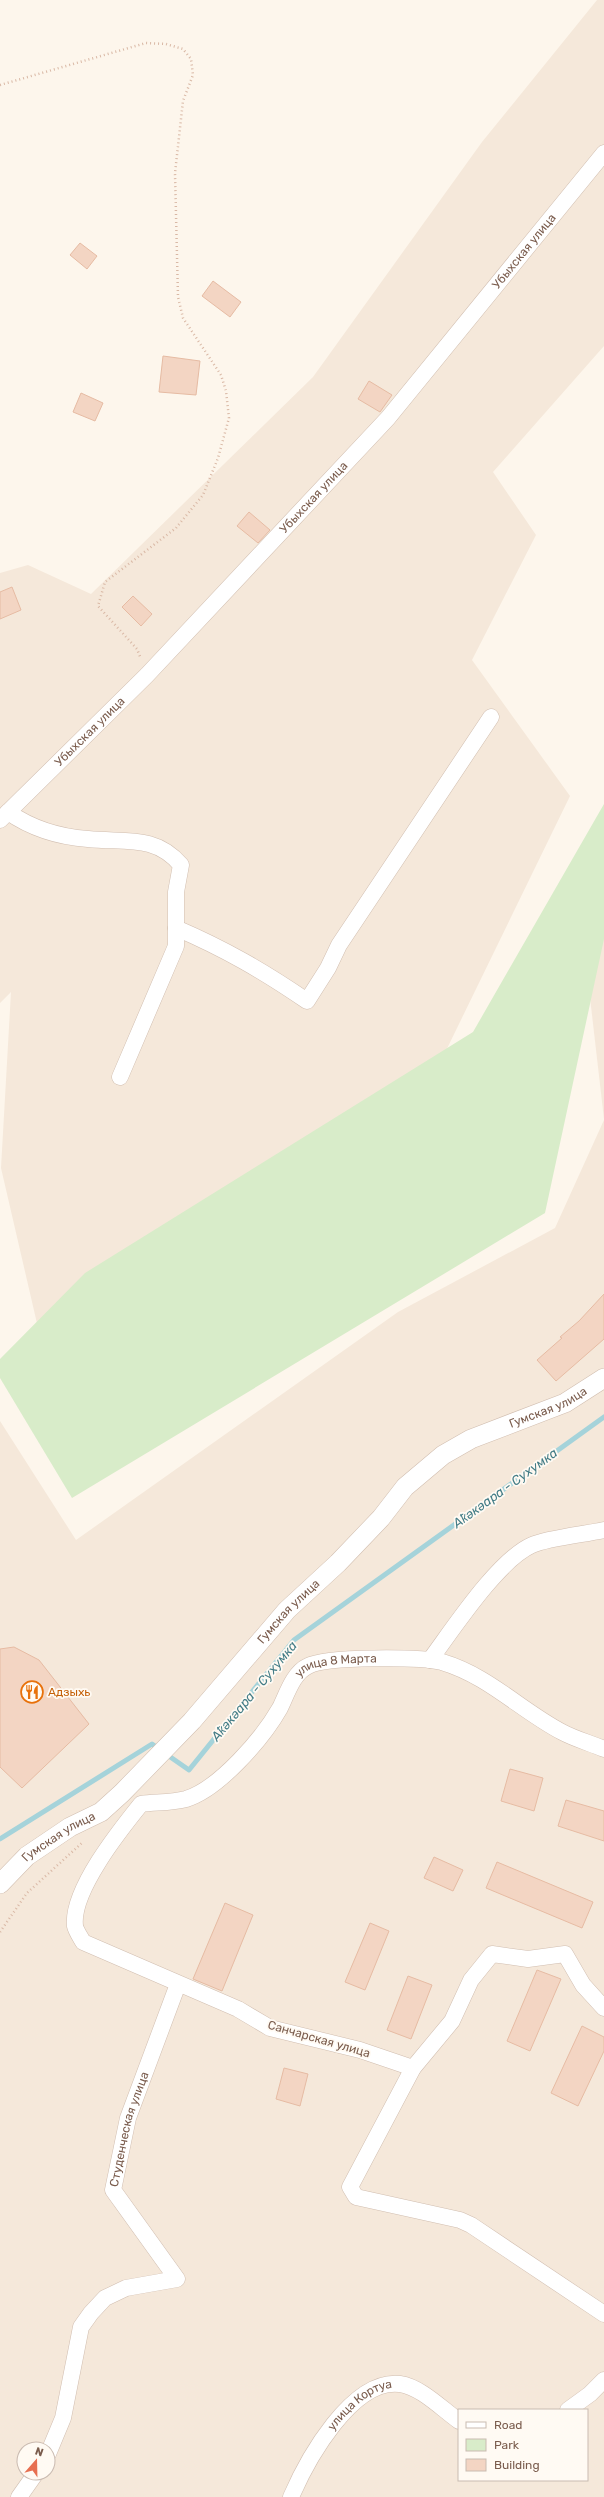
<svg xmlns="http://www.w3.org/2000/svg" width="604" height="2497" font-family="Rubik,sans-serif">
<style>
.residential{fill:#f5e8da;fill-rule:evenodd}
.green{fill:#d8ecc9}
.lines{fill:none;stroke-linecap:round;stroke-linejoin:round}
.stream{stroke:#a5d3da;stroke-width:5}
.building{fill:#f3d5c3;stroke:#e6bba3}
.minor-casing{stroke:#d1beb0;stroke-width:17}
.tertiary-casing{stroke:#d1beb0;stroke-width:20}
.path{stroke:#d9b8a5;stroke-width:2.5;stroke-dasharray:1 3;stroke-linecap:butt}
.minor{stroke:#fff;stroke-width:16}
.tertiary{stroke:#fff;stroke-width:19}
.labels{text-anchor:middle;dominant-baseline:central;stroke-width:3.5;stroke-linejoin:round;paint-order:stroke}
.street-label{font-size:12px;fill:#7a5c4d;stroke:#fffaf3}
.food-label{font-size:12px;fill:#c56008;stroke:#fffaf3;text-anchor:start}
.water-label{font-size:13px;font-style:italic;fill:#437c86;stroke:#fffaf3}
</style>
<rect width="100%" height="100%" fill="#fdf6ec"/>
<g class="residential">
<polygon points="597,0 604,0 604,346 493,472 536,535 472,660 570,796 421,1102 39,1332 1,1168 11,992 0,1003 0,573 28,565 91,594 313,377 482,142"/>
<polygon points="604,908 604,1119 583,937"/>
<path d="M604,1120V2497H0V1421L76,1540L398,1312L555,1228ZM459,2410H587V2480H459ZM24,2449H48V2473H24Z"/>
</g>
<polygon class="green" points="604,804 604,939 545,1213 72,1498 0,1378 0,1359 85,1273 473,1032"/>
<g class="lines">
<g class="stream">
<polyline points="166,1754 189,1770 294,1640 604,1417"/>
<polyline points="0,1839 152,1744 159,1749"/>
</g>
</g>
<g class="building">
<polygon points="80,243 97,256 87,269 70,255"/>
<polygon points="213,281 241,302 230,317 202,296"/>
<polygon points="163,356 200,361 196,395 159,392"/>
<polygon points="369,381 392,395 380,412 358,399"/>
<polygon points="81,393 103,403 95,421 73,412"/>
<polygon points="249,512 270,530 258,543 237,526"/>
<polygon points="12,587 21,610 0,619 0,592"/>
<polygon points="133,596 152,614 141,626 122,607"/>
<polygon points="604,1294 604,1339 556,1381 537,1360 562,1338 560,1337 579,1321"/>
<polygon points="14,1647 39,1660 89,1724 22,1788 0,1767 0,1649"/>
<polygon points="510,1769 543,1778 534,1811 501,1801"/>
<polygon points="566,1800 604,1811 604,1841 558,1826"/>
<polygon points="434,1857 463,1870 453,1891 424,1878"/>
<polygon points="497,1862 593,1902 582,1928 486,1888"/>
<polygon points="225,1903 253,1915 222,1991 193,1979"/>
<polygon points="370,1923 389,1931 365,1990 345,1982"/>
<polygon points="537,1970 561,1979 530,2051 507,2041"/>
<polygon points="408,1976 432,1985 411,2039 387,2030"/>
<polygon points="582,2026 604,2037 604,2051 578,2106 551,2093"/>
<polygon points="284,2068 308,2074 300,2106 276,2099"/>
</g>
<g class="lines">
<g class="minor-casing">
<g id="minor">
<path d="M8,812C31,828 60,837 88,839C124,843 155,834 181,865L176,892V946L120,1077"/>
<path id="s1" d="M0,820L147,675L388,418L604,153"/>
<path d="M176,928C225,949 263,971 307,1001L328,968L339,945L491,717"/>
<path d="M430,1660C453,1629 498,1560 532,1545C547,1538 586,1534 604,1530"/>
<polyline points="604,2008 583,1985 565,1954 528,1959 492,1954 471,1980 452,2021 413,2068 350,2187 356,2197 460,2220 471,2225 604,2314"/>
<path id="s2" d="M413,2068L360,2050L270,2028L238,2009L83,1942C81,1938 76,1931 75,1926C71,1891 120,1830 141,1804C155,1802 171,1803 186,1799C219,1789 263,1738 280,1708C287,1694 293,1673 308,1666C326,1656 421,1657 442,1662C489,1676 520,1710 562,1732C575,1739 590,1743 604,1749"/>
<polyline points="568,2410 590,2394 604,2380"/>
<path id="s3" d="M48,2454L63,2418L81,2327L91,2313L105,2298L126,2288L177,2279L113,2190L128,2118L178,1984"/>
<polyline points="19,2497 36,2473"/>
<path id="s4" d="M291,2497C307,2460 352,2378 400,2384C421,2387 442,2409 459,2421"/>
</g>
</g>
<g class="tertiary-casing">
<g id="tertiary">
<path id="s5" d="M0,1884L27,1856L70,1827L101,1812L122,1793L192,1721L287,1610L338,1563L381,1518L405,1487L443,1455L471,1439L565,1403L604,1378"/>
</g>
</g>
<g class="path">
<polyline points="0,85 146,43 166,44 183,49 191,59 193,75 183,101 175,173 178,297 183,318 221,375 226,391 229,418 218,458 203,495 176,528 105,582 98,606 137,649 141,659"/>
<polyline points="0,1932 27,1893 83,1842"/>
</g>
<use href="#minor" class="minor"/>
<use href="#tertiary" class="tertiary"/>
</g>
<defs>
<g id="restaurant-ring" transform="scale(1.15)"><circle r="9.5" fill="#fffaf3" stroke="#e8710a" stroke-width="1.5"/><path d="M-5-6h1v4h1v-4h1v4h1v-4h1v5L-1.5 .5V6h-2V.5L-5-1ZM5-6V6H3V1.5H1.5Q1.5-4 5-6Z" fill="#e8710a"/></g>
</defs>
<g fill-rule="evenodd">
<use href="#restaurant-ring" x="32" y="1692"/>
</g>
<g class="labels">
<g class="street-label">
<text stroke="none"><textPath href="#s1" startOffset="774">Убыхская улица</textPath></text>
<text stroke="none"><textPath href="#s1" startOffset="450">Убыхская улица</textPath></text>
<text stroke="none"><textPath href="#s1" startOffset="126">Убыхская улица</textPath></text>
<text stroke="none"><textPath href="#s5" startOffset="736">Гумская улица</textPath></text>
<text stroke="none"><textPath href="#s5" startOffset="400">Гумская улица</textPath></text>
<text stroke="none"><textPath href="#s2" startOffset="771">улица 8 Марта</textPath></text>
<text stroke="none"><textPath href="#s5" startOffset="76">Гумская улица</textPath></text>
<text transform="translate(319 2039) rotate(16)">Санчарская улица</text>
<text stroke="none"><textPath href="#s3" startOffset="417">Студенческая улица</textPath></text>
<text stroke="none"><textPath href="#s4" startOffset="118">улица Кортуа</textPath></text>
</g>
<g class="food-label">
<text x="48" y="1692">Адзыхь</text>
</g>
<g class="water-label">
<text transform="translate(505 1488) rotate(-36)">Аҟәкәара - Сухумка</text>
<text transform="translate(254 1691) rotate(-50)">Аҟәкәара - Сухумка</text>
</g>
</g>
<rect x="458" y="2409" width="130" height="72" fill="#fffaf3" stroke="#cabbb1"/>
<rect x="466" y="2422" width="20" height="6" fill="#ffffff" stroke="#cabbb1"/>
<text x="494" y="2429" font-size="12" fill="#7a5c4d">Road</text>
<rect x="466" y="2439" width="20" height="12" fill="#d8ecc9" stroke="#cabbb1"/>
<text x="494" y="2449" font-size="12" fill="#7a5c4d">Park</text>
<rect x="466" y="2459" width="20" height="12" fill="#f3d5c3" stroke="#cabbb1"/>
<text x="494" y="2469" font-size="12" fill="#7a5c4d">Building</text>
<g transform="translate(36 2461) rotate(20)"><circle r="19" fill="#fffaf3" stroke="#cabbb1"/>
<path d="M0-3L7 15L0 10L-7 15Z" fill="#e76f51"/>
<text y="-6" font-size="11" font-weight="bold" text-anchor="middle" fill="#7a5c4d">N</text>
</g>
</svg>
